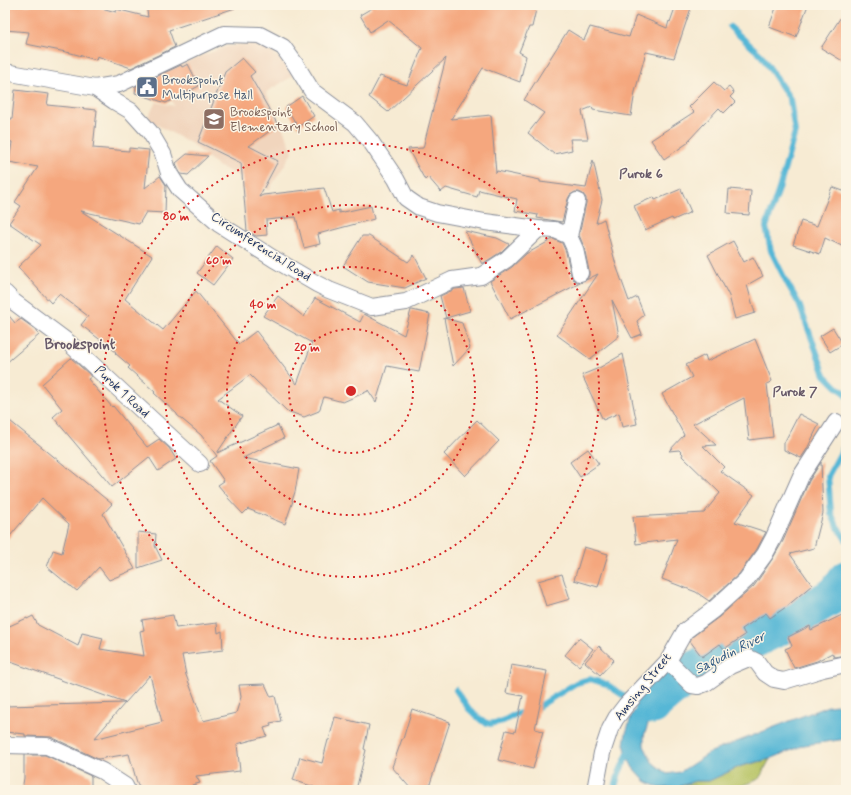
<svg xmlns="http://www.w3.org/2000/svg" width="851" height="795" font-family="Mynerve,sans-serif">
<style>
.built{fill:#f1d5bd}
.green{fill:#b8c466;stroke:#6a7a62}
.water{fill:#57b7d6;stroke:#39739a}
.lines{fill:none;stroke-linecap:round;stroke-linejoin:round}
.stream{stroke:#57b7d6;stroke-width:6}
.river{stroke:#57b7d6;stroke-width:37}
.building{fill:#f5a77e}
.minor-casing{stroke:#898d98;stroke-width:18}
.minor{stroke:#fff;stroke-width:16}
.ring{fill:none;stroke:#d62828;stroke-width:2;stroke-dasharray:2 4}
.labels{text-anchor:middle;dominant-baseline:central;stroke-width:3;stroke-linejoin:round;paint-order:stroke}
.service-label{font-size:13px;fill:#4e5e75;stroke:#fcf5e5;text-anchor:start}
.education-label{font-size:13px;fill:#785e54;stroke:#fcf5e5;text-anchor:start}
.street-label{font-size:13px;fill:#1b2f5e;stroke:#fcf5e5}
.neighbourhood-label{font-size:14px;font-weight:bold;fill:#675969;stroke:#fcf5e5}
.water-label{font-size:14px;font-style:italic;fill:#2d5882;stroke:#fcf5e5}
.quarter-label{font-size:15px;font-weight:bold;fill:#675969;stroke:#fcf5e5}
.centre{fill:#d62828;stroke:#fcf5e5;stroke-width:2}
.ring-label{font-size:12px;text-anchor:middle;font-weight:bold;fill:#d62828;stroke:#fcf5e5;stroke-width:3;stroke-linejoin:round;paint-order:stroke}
</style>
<rect width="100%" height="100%" fill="#fcf5e5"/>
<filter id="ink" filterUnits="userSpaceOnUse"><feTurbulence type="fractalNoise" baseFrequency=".025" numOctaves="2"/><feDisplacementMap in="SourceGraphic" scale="8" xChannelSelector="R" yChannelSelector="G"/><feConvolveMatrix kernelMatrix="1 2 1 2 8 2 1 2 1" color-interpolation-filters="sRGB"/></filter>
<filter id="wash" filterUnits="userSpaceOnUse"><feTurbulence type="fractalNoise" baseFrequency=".012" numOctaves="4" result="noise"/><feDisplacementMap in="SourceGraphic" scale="16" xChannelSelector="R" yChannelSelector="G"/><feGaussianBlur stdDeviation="0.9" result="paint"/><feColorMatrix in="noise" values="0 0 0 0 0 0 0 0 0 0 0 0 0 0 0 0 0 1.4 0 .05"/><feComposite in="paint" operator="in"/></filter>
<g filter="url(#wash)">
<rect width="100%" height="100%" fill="#f7ebd3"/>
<polygon class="built" points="243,44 264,46 278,57 293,76 266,92 293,151 269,190 218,166 192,144 152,122 148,117 156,102 174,106 158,73 225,47"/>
<polygon class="green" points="770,759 759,779 731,790 699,790 693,785 683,788 679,790 660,790 659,788 676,787 695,781 709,781 741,766"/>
<polygon class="water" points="672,676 685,689 661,706 649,721 644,736 644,746 652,762 667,774 680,772 711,752 828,706 846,704 846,739 804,745 770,759 741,766 709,781 695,781 677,787 659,788 645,781 633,768 628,758 624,744 626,733 632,714 641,703 654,689"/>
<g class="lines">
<g class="stream">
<polyline points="730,27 761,55 790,99 795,132 779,189 766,227 771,251 786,281 799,304 825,375 837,387 844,392 846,396"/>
<polyline points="846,443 828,476 831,513 837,526 846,540"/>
<polyline points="456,690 469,709 482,721 490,724 503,721 514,715 538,707 576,683 590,679 606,684 624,696"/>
<polyline points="614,790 619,773 630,749 631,748"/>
</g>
<polyline class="river" points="653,706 656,702 695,669 782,626 836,594 846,579"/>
</g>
<g id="blocks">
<g class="building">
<polygon points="5,5 91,5 116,12 116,9 148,17 146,5 234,5 235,8 169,30 175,47 131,68 97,56 96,60 71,53 26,44 29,32 5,30"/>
<polygon points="368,5 537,5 532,27 529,27 519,52 526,56 520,82 483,68 451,119 491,115 496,173 497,171 540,180 540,182 586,188 593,160 602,200 596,223 604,219 616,265 629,301 637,297 644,315 637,321 642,334 632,338 612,300 619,336 590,359 557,335 598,274 586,280 589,276 589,271 584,247 579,235 586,203 586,198 583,194 579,192 575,192 570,195 568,199 562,222 537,218 538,215 515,211 517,199 479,190 477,197 446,188 441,192 428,177 425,180 408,149 423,148 446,58 388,112 369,97 380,76 407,85 422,48 388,20 370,32 360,15 372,8"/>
<polygon points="676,5 692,5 674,58 646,52 635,92 631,116 593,110 592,107 582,111 588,139 570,139 572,150 554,154 528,133 544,113 524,100 568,30 584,40 590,27 629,37 636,15 667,28 669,21 670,22"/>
<polygon points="777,5 808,5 796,37 769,27"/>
<polygon points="846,9 846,63 821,48"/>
<polygon points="242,58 255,72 250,76 278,125 249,146 278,161 259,197 263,195 324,188 332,212 339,210 339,213 371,206 374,219 318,234 320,244 304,248 296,217 266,220 267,235 256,236 247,231 241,163 198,142 225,72"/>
<polygon points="188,64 199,86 166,103 135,93 136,86 181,65 182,67"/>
<polygon points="714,82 724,91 729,87 734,93 730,97 735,102 724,113 719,108 688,141 689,142 664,159 651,140 694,112 689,107"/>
<polygon points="15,90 49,94 47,105 97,110 93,148 129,151 129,148 149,150 145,188 160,176 166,185 165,213 146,212 139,224 81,211 152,256 125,299 163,330 196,291 239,344 256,331 297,384 312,343 263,316 278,296 304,317 315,298 360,322 364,314 404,335 411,310 412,310 430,314 419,372 387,366 376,402 368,390 368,391 343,402 324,397 319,411 304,417 287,411 250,375 218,399 242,416 217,453 278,425 284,438 243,458 299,469 295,492 292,501 293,501 285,524 248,509 243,514 227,497 228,497 218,485 224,481 210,461 217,456 201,435 177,415 177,414 154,393 155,392 128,368 130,366 115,353 116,352 81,325 88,316 59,294 51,303 18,267 41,245 9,223 21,206 15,202 38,167 9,162 12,142 5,140 9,119 12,119"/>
<polygon points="302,96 314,116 298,127 286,107"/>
<polygon points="187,154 208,156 188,175 181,174 178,169 176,163"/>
<polygon points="832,187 846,192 846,248 825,238 820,254 793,245 801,221 817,226"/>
<polygon points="681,189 691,212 673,220 672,218 645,230 634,206 654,197 655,200"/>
<polygon points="729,189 751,191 749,215 727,213"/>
<polygon points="465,231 497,238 509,244 501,252 482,264"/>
<polygon points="362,236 369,236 408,262 414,255 426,278 405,288 368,282 343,266"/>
<polygon points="553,239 562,243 566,252 571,275 573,279 577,282 582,282 510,319 490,281 512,267 527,253 528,253"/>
<polygon points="733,241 744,262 753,257 763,276 747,285 755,313 735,319 729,296 708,255"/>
<polygon points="217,246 233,259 213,285 197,273"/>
<polygon points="464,288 470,311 446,318 440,296 455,289"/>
<polygon points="5,311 15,323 21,319 35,329 39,335 5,364"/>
<polygon points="444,318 462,323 470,348 453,366"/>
<polygon points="833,328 843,344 830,352 820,336"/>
<polygon points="755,339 772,381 767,384 773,437 749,440 744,398 693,424 716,445 703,446 724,467 720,471 754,495 735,522 766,532 757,549 739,574 709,601 696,592 662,579 677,539 636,544 633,517 704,513 720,493 682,456 683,454 679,450 669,451 684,435 662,394 692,377 686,365 705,355 707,361"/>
<polygon points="623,354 637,424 622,427 619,413 603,420 582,375 599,368"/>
<polygon points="71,358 89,374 91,377 88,379 112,407 113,406 147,447 159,439 169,448 176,459 158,471 149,457 112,487 53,417 62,409 42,384"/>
<polygon points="799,414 819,424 807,449 801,458 784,450 784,443"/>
<polygon points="5,417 112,504 103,514 135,569 109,580 99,567 77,591 71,586 70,586 47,567 53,550 62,553 69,524 42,498 5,542"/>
<polygon points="477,420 499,441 465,476 444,454"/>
<polygon points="588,449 599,464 580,477 570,462"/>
<polygon points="821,462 823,513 814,548 790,554 812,585 786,607 770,618 766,613 742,629 745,635 724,649 720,644 702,657 690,641 692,637 719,617 754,586 773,558 783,541 809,481"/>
<polygon points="138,532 156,534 155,546 162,560 138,568"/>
<polygon points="584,547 608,554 598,587 574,580"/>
<polygon points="562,574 570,599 546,606 538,581"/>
<polygon points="846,613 846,655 834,657 832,653 817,661 794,668 785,649 792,646 788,637 810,626 811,630"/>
<polygon points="173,615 176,628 217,623 218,633 222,631 223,650 182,655 186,675 203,721 236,713 241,697 239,685 265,684 271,697 275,696 281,721 270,723 271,726 264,728 267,736 237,744 240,771 196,776 200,783 192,785 193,790 142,790 140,786 138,786 129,754 98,759 51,737 25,736 25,734 5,732 5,706 125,703 94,739 162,722 150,675 125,703 5,660 5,628 27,618 27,619 33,616 38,625 78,646 82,633 103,638 100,649 144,656 140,631 144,630 142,620"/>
<polygon points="579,638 593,649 579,666 565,655"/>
<polygon points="599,646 614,660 600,675 585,662"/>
<polygon points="511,665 547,671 535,729 543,731 533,769 498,760 506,730 515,732 523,696 506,693"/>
<polygon points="412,709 450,722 428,790 415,790 411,789 392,767 402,739 403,739"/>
<polygon points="335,717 369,725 364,749 366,750 356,790 314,790 314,787 293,780 300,757 322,763 328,740 329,740"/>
<polygon points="24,755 45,755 91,776 91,790 22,790 24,778"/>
</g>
</g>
</g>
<g filter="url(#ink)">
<use href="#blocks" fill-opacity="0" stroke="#898d98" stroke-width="1"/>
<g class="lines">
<g class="minor-casing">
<g id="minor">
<polyline points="5,72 95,88 119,84 224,34 260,35 283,47 296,65 312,91 355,123 371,142 396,179 406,198 419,207 437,213 485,222 538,229 555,230 569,236 575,249 580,273"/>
<polyline points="95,88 114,101 131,111 150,132 163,154 169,173 180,190 219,224 274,259 317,284 329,290 372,307 406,302 452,280 481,276 507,259 538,229"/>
<polyline points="569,236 577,201"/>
<polyline points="5,293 14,302 69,343 200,464"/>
<polyline points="668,661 692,685 698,686 706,683 730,666 749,658 757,662 765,673 774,679 784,681 823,669 846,664"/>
<polyline points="5,745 47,746 102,771 125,786 127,790"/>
<polyline points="595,790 602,753 610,729 616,718 626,705 668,661 685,631 713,610 746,580 765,554 774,537 801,476 836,422"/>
</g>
</g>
<use href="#minor" class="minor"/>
</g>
</g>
<g class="ring">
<circle cx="351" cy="391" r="62"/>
<circle cx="351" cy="391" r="124"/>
<circle cx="351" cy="391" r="186"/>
<circle cx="351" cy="391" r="248"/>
</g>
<defs>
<g id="civic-square" transform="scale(1.15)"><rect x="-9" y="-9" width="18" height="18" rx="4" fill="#5c6f8a" stroke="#fcf5e5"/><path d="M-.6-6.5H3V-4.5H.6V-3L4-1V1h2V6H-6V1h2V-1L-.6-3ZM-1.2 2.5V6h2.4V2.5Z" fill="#fff"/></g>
<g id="school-square" transform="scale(1.15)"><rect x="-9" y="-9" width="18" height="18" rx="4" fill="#8d6e63" stroke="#fcf5e5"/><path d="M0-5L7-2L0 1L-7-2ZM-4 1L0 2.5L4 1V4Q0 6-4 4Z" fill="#fff"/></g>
</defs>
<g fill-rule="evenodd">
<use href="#civic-square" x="147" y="87"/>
<use href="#school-square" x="214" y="119"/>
</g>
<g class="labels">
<g class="service-label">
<text x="162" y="80">Brookspoint<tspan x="162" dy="15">Multipurpose Hall</tspan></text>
</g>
<g class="education-label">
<text x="230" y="112">Brookspoint<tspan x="230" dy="15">Elementary School</tspan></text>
</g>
<g class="street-label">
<text transform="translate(261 247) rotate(33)">Circumferencial Road</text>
<text transform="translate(122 392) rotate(43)">Purok 1 Road</text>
<text transform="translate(643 687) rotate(-51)">Amsing Street</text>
</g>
<g class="neighbourhood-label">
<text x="641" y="174">Purok 6</text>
<text x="795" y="392">Purok 7</text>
</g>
<g class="water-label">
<text transform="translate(730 653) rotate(-27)">Sagudin River</text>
</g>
<g class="quarter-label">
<text x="80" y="345">Brookspoint</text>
</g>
</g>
<circle cx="351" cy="391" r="6" class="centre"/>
<g class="ring-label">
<text x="176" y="220">80 m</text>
<text x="219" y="264">60 m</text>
<text x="263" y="308">40 m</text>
<text x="307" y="351">20 m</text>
</g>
<rect width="851" height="795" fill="none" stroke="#fcf5e5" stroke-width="20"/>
</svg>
